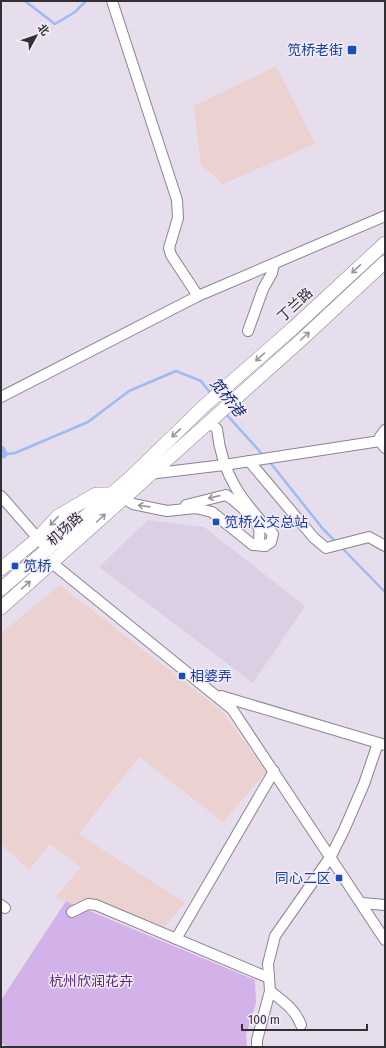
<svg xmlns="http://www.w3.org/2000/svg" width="386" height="1048" font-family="'Fira Sans','Noto Sans SC',sans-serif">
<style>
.commercial{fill:#dbd0e3}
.industrial{fill:#ebd1cf}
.green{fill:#d2b2e8}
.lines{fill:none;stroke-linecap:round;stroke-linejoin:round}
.stream{stroke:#9dbaf4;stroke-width:2.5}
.canal{stroke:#9dbaf4;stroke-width:9}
.minor-casing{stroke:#8b8391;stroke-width:12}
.major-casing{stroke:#8b8391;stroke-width:14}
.minor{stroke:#fff;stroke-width:10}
.major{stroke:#fff;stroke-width:13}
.oneway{stroke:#98979a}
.transit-dot{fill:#1a4fb4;stroke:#f4ebfa;stroke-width:1.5}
.labels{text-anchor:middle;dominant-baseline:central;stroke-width:3;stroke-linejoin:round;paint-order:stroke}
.transit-label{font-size:14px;fill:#164399;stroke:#f4ebfa;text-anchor:start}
.street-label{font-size:14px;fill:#322f35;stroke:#f4ebfa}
.park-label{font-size:14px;fill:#572c70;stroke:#f4ebfa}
.water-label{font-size:15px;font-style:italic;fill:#0a2566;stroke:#f4ebfa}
</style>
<rect width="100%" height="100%" fill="#e7deed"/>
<polygon class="commercial" points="148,520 204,527 305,606 253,683 99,567"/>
<g class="industrial">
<polygon points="276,66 315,144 222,184 216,177 201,166 194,106"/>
<polygon points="60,585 222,711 266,772 223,822 139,757 79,834 185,903 163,928 55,898 81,867 50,844 29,870 1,844 1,633"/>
</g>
<polygon class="green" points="66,901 255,980 256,1003 246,1035 247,1047 8,1047 1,1043 1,1000"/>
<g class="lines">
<g class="stream">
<polyline points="25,1 55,24 75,12 86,1"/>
<polyline points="226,414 264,456"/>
<polyline points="1,455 15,453 88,422 129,391 176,371 201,381 211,394"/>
<polyline points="269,461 323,529 336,542"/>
<polyline points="341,547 385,592"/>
</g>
<polyline class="canal" points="1,450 3,454"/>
<g class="minor-casing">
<g id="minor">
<polyline points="112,1 177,200 178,218 169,248 171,255 198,296"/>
<polyline points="248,331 263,289 272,273 274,264"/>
<polyline points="1,397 198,296 385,216"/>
<polyline points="385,430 380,437 382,444 385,448"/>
<polyline points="249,461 314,538 326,548 369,537 385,546"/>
<polyline points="149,474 224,465 380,441"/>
<polyline points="1,496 42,543"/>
<path d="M124,498L133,504L167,511L195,508L212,512L253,545L265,546L271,542L273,534C242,501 222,476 217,429L209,422"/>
<path d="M186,505L226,495C234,500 257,519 259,529C260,533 259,538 259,542L265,546"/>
<polyline points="52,563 232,709 385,940"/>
<polyline points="221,696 385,745"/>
<polyline points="362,903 385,905"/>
<polyline points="1,905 5,908"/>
<polyline points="72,912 88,904 96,905 269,978"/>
<polyline points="176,939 274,771"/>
<path d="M270,991C283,1001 295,1009 301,1025"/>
<polyline points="257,1047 257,1040 270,991 268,964 275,936 331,856 344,830 364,784 378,743"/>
</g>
</g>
<g class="major-casing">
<g id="major">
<polyline points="1,569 37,539 58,516 96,494 113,494"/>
<polyline points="1,589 131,477 204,406 292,329 385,243"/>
<polyline points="1,608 300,341 385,262"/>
</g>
</g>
<use href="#minor" class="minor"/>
<use href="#major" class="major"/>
</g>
<defs><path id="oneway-shaft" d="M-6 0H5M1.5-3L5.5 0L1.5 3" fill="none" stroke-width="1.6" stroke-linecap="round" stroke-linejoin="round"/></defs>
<g class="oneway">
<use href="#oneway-shaft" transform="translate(356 269) rotate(137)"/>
<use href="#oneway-shaft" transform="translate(305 336) rotate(-42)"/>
<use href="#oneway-shaft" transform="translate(260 357) rotate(139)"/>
<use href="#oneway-shaft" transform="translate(176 433) rotate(137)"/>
<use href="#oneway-shaft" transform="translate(214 497) rotate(167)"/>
<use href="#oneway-shaft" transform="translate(144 506) rotate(-172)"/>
<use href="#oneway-shaft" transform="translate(101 518) rotate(-42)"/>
<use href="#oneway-shaft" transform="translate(54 521) rotate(133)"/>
<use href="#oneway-shaft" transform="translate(26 585) rotate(-41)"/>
</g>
<g class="transit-dot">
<rect x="347" y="45" width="10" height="10" rx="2"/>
<rect x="212" y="518" width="8" height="8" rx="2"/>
<rect x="11" y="562" width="8" height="8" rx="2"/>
<rect x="178" y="672" width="8" height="8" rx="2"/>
<rect x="335" y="874" width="8" height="8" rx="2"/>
</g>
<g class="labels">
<g class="transit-label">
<text x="343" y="50" text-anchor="end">笕桥老街</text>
<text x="224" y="522">笕桥公交总站</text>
<text x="23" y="566">笕桥</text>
<text x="190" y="676">相婆弄</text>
<text x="331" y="878" text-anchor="end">同心二区</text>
</g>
<g class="street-label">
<text transform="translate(295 305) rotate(-43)">丁兰路</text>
<text transform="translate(65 529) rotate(-42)">机场路</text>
</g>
<g class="park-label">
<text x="91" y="981">杭州欣润花卉</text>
</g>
<g class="water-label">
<text transform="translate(227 397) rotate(51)">笕桥港</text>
</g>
</g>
<rect width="386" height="1048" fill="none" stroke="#322f35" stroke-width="4"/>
<g transform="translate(36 36) rotate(50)" stroke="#f4ebfa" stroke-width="3" paint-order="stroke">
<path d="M0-3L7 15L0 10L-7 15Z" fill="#322f35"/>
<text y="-6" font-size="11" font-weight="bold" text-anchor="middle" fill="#322f35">北</text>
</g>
<path d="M242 1024v6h125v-6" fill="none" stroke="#322f35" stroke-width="2"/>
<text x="248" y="1024" font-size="12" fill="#322f35" stroke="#f4ebfa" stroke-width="3" paint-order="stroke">100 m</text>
</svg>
